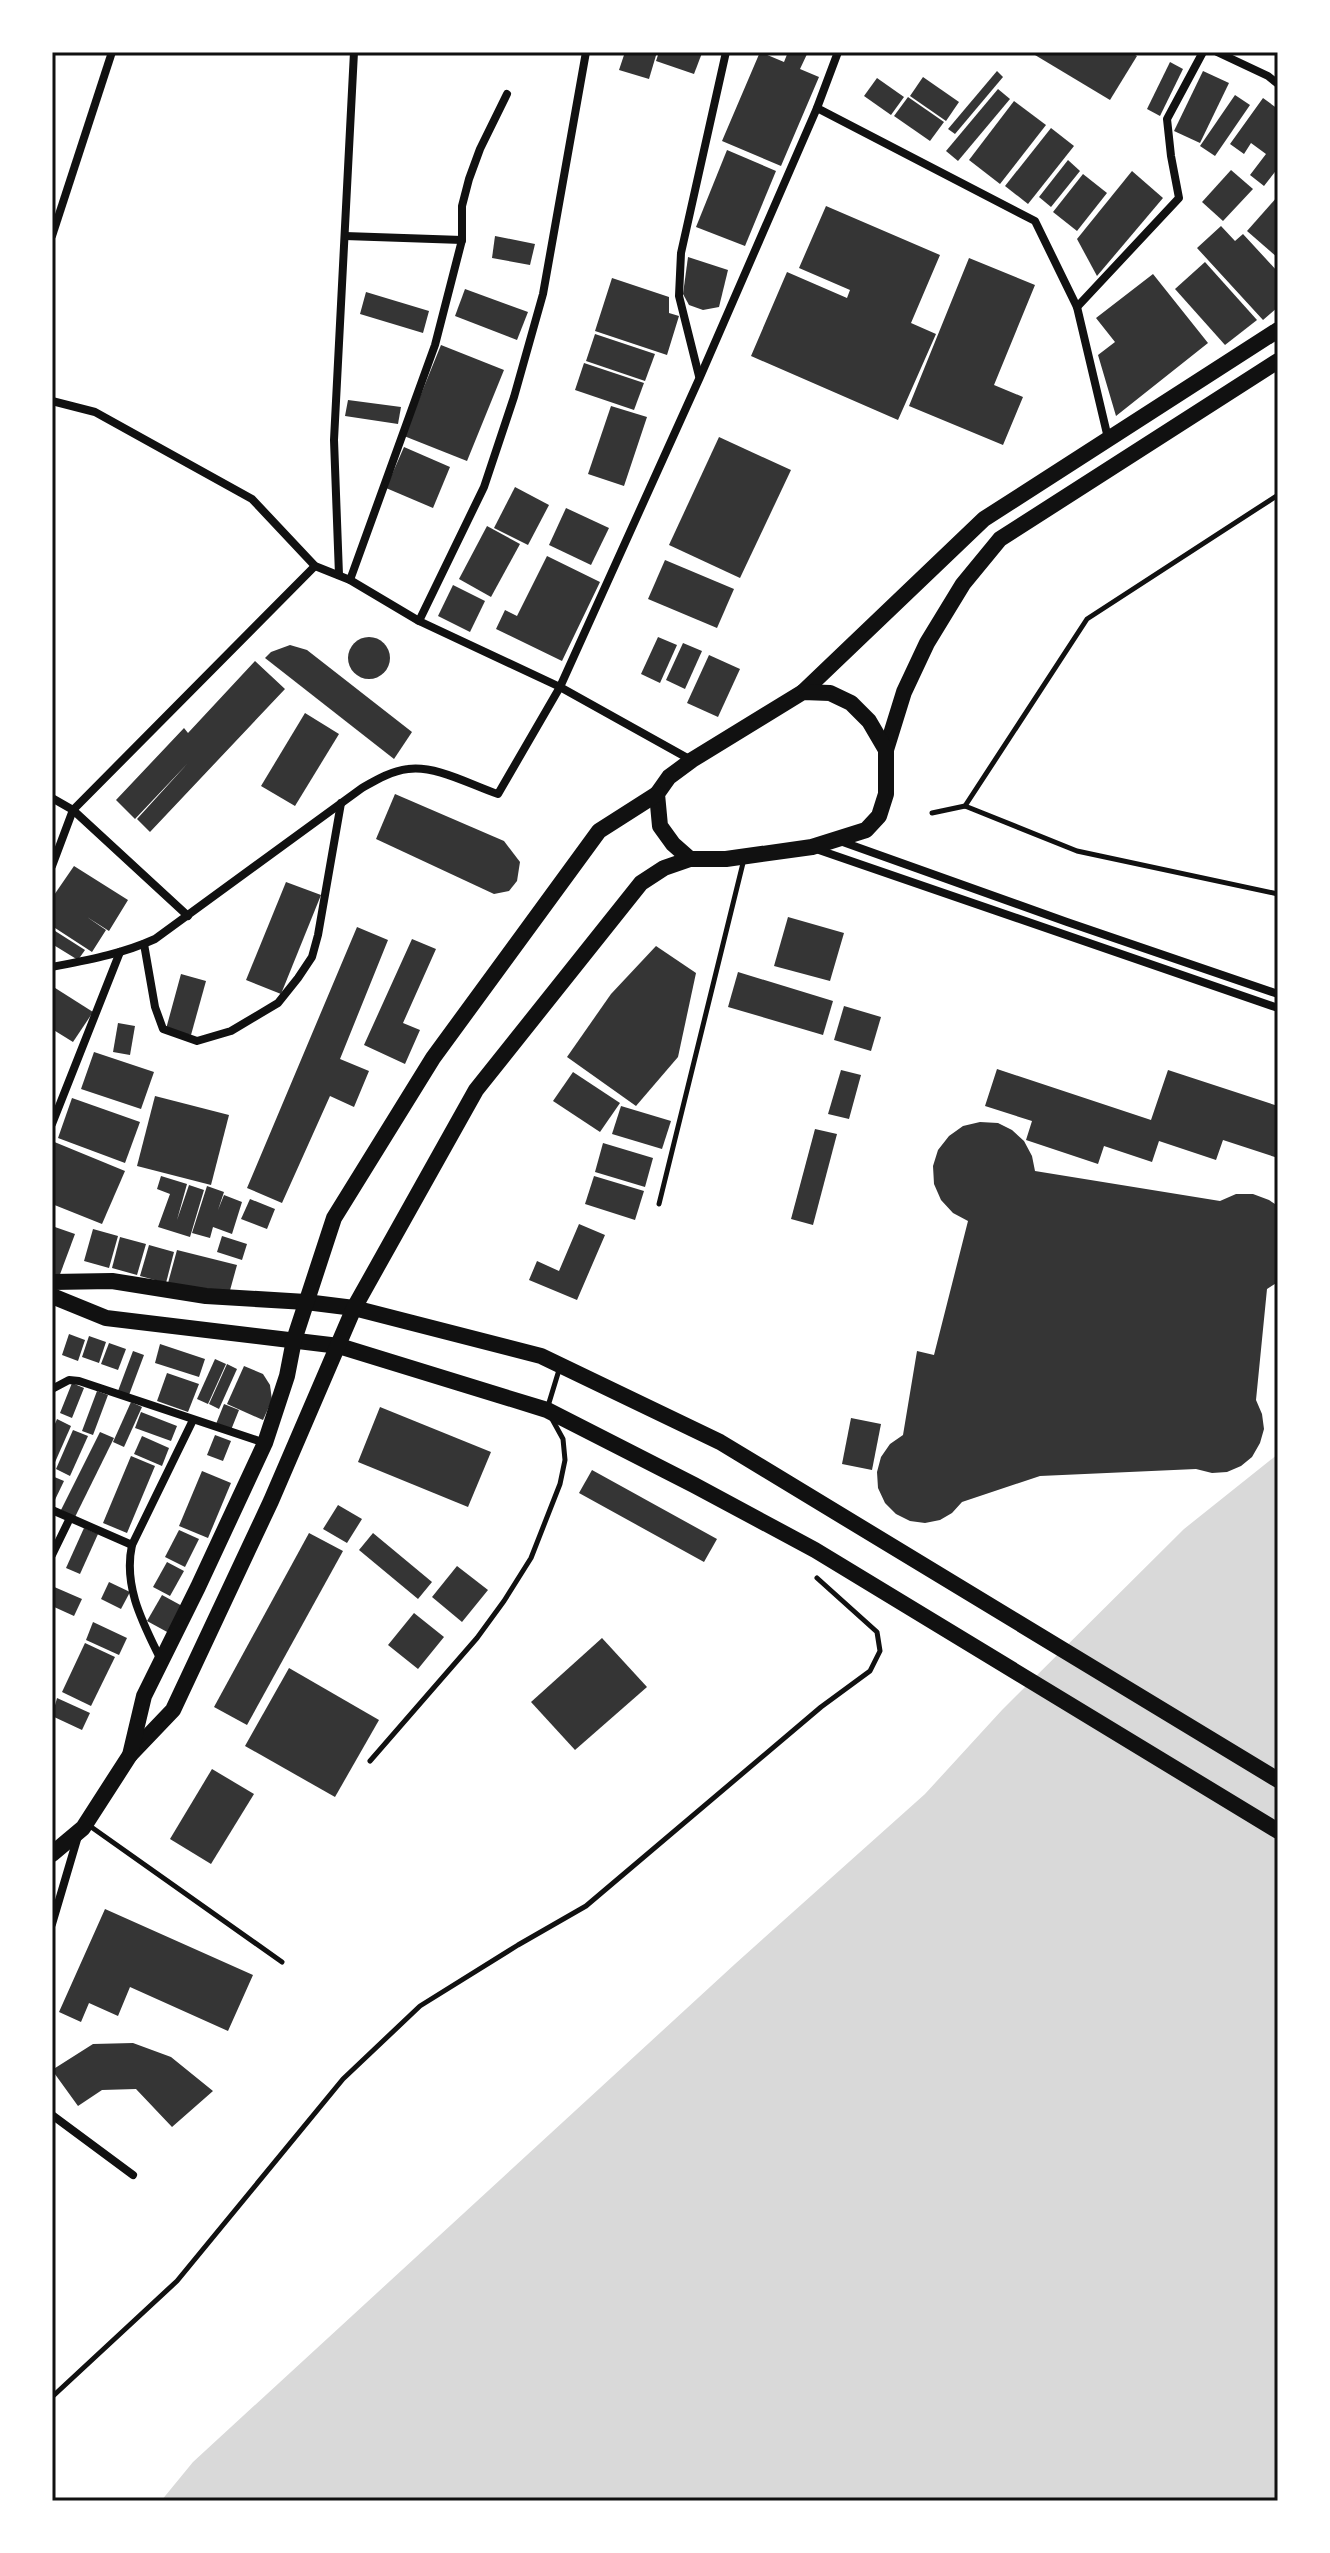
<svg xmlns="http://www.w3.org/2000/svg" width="1330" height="2553" font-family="Montserrat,sans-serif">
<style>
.water{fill:#d9d9d9}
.building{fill:#353535}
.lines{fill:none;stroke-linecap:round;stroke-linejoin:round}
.path{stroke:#111;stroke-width:5}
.service{stroke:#111;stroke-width:5}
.minor{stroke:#111;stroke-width:8}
.secondary{stroke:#111;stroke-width:16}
.neatline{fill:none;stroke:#111;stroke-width:3}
</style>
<rect width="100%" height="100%" fill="#fff"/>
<polygon class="water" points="1278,1454 1278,2501 161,2501 193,2462 735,1964 925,1794 1002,1710 1184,1529"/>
<g class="building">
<polygon points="625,52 657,52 649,79 619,70"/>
<polygon points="659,52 698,52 702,53 694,74 656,61"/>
<polygon points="760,52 784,62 788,52 808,52 800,69 819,77 781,166 722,141"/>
<polygon points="1036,52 1130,52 1137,56 1110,100 1035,55"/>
<polygon points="1170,62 1183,69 1160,116 1147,109"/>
<polygon points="997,71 1003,77 955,134 948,129"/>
<polygon points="1203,71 1229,83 1200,143 1174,131"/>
<polygon points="923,77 959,102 946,121 910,96"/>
<polygon points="877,78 904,97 891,115 864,96"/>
<polygon points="998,89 1010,99 958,161 946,151"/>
<polygon points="1235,95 1250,105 1215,156 1200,146"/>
<polygon points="908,97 944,122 930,141 894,116"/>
<polygon points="1263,98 1278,109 1278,168 1264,186 1250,175 1266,154 1251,143 1244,154 1230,144"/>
<polygon points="1014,101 1046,125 1000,184 969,160"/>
<polygon points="1051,128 1074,146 1028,204 1005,186"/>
<polygon points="727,150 776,171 745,246 696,227"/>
<polygon points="1068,160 1080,171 1051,207 1039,197"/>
<polygon points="1231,170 1253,189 1223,221 1202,202"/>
<polygon points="1132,171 1163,198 1097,276 1077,239"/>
<polygon points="1083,174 1107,193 1077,231 1053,212"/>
<polygon points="1278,196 1278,258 1247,231"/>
<polygon points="826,206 940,255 911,323 936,334 898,420 751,356 787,272 847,298 850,290 799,268"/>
<polygon points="1221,226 1235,241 1243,234 1278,272 1278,307 1263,320 1197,248"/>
<polygon points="495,236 535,244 530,265 492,258"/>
<polygon points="688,257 728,270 719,307 703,310 689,305 683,294"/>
<polygon points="969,258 1035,285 994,385 1023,397 1003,445 909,406"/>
<polygon points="1205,262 1257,320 1225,345 1175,289"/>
<polygon points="1153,274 1208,343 1116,416 1098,355 1115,342 1096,318"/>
<polygon points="612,278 669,297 669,313 679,316 667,355 595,331"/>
<polygon points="465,289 528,312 517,340 455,316"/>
<polygon points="366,292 429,311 423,333 360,314"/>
<polygon points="595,334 655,354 645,381 586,361"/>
<polygon points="441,345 504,370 467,461 404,436"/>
<polygon points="584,363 644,383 634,410 575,390"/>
<polygon points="348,400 401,407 398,424 345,416"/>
<polygon points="611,406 647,417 624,486 588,474"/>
<polygon points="719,437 791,470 740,578 669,545"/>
<polygon points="404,447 450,467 433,508 386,488"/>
<polygon points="515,487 549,505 528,545 494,528"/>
<polygon points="566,508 609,528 591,565 549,545"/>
<polygon points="487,526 520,544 491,597 459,579"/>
<polygon points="547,556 600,582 562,661 496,629 505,610 517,616"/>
<polygon points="665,560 734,589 717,628 648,599"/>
<polygon points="453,585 485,601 470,632 438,616"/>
<polygon points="658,637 677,645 660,683 641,674"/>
<circle cx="369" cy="658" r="21"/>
<polygon points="683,643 702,651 685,689 666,680"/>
<polygon points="290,645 307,650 412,732 394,759 265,658 271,652"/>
<polygon points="709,655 740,669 718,717 687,703"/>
<polygon points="255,661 285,689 150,832 137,819 188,763 135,819 116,800 184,728 188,733"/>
<polygon points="305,713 339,734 295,806 261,786"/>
<polygon points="395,794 504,841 520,862 517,881 509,891 494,894 376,839"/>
<polygon points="74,866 128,900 109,931 87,917 106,930 92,952 52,926 52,898"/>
<polygon points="286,882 321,895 281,994 246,980"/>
<polygon points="788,917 844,933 830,981 774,966"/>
<polygon points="357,927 388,940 340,1059 369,1071 354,1107 330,1096 282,1203 247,1188"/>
<polygon points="52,929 85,950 78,960 52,944"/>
<polygon points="412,939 436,949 403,1023 420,1030 405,1064 364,1045"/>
<polygon points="656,946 696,973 678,1057 636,1106 567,1057 611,994"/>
<polygon points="738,972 833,1001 823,1035 728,1007"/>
<polygon points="181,974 206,981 191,1035 166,1029"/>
<polygon points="52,986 93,1012 73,1042 52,1029"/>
<polygon points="844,1006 881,1017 871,1051 834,1040"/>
<polygon points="118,1023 135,1026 130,1055 113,1052"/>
<polygon points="94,1052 154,1072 141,1109 81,1089"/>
<polygon points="997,1069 1151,1120 1168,1070 1278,1106 1275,1129 1278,1130 1278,1158 1223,1140 1216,1160 1159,1141 1152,1162 1104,1146 1098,1164 1026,1140 1032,1121 985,1106"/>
<polygon points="841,1070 861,1075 849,1119 828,1114"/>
<polygon points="573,1072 620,1103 600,1132 553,1101"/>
<polygon points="155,1096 229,1115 211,1185 137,1166"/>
<polygon points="72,1098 140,1122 125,1163 58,1138"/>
<polygon points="621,1106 671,1121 662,1149 612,1134"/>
<polygon points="980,1122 998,1123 1012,1130 1024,1141 1032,1156 1035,1171 1220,1201 1236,1194 1253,1194 1269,1200 1278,1206 1278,1282 1267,1289 1256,1400 1262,1414 1264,1429 1260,1443 1252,1457 1241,1466 1227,1472 1212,1473 1196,1469 1040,1476 962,1502 952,1513 940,1520 925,1523 910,1521 896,1514 885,1503 878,1488 877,1472 881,1457 890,1444 903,1435 917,1351 934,1355 968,1221 953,1213 941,1200 934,1184 933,1166 938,1150 949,1136 963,1126"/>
<polygon points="815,1129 837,1134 813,1225 791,1219"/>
<polygon points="52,1141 125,1171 102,1224 52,1204"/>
<polygon points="603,1143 653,1158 645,1187 595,1172"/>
<polygon points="161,1176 187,1184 177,1220 189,1185 204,1190 190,1237 158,1227 170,1194 157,1189"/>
<polygon points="594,1176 644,1191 635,1220 585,1204"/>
<polygon points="207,1186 224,1192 218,1210 224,1195 242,1202 232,1234 213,1227 210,1238 192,1233"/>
<polygon points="250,1199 275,1209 267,1229 241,1219"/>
<polygon points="579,1224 605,1235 577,1300 529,1280 537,1261 559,1271"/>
<polygon points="52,1226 75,1234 59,1277 52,1275"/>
<polygon points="93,1229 118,1236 109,1268 84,1261"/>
<polygon points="222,1236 247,1244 242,1260 217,1252"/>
<polygon points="120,1237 146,1244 137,1275 112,1268"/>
<polygon points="149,1245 174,1252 166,1283 140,1276"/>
<polygon points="177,1250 237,1265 229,1294 168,1283"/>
<polygon points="69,1334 85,1340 78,1361 62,1355"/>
<polygon points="89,1336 106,1342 99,1363 82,1357"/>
<polygon points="109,1343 126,1349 118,1370 101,1364"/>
<polygon points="160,1344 205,1359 199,1377 155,1363"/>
<polygon points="133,1351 144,1355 129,1395 118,1391"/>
<polygon points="215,1359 226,1364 208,1404 197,1399"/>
<polygon points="227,1364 237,1369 219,1409 209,1404"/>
<polygon points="244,1366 263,1374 270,1385 272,1400 263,1420 227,1404"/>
<polygon points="167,1373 199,1384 188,1412 157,1401"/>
<polygon points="72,1383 84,1388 72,1418 60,1413"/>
<polygon points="97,1391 108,1395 93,1435 82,1431"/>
<polygon points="131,1402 142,1407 124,1447 113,1442"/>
<polygon points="224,1404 239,1410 231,1430 216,1424"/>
<polygon points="380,1407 491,1452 468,1507 358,1462"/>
<polygon points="141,1412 177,1426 171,1441 135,1428"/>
<polygon points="851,1418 881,1424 872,1470 842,1464"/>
<polygon points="57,1419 71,1426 52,1469 52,1431"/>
<polygon points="73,1430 88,1436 70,1476 56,1469"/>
<polygon points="100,1432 114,1438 75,1517 61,1510"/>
<polygon points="215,1435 231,1441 223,1461 207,1455"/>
<polygon points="142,1436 169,1448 162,1466 134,1454"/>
<polygon points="131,1456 155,1466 127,1533 103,1523"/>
<polygon points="592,1470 717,1539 704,1562 579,1493"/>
<polygon points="202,1471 231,1483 208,1538 179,1526"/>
<polygon points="52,1476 64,1481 52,1506"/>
<polygon points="338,1505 362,1519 347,1543 323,1529"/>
<polygon points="84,1528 98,1534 80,1574 66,1568"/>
<polygon points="179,1530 199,1539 185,1567 165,1557"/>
<polygon points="309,1533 343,1551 247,1725 214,1707"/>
<polygon points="373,1533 432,1582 418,1599 359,1550"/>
<polygon points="167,1562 184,1571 170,1596 153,1587"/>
<polygon points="457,1566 488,1590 462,1622 432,1597"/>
<polygon points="109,1582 130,1592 121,1609 101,1599"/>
<polygon points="52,1586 82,1599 74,1616 52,1606"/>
<polygon points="162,1595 184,1607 169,1633 147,1621"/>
<polygon points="414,1613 444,1637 418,1669 388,1645"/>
<polygon points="93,1622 127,1638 119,1655 86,1640"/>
<polygon points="602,1638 647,1687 575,1750 531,1702"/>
<polygon points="85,1643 115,1657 91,1706 62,1692"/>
<polygon points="289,1668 379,1720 335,1797 245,1746"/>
<polygon points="57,1698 90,1713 82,1730 52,1716"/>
<polygon points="212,1769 254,1794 211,1864 170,1839"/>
<polygon points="105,1909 253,1975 228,2031 130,1987 118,2016 89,2003 81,2022 59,2012"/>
<polygon points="133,2043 171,2057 213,2091 172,2127 136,2089 102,2090 78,2106 52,2070 93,2044"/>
</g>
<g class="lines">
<g class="path">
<polyline points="965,806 1087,619 1278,495"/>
<polyline points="932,813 965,806 1077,851 1278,894"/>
<polyline points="52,2397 177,2281 343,2079 420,2006 518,1945 586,1906 821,1707 870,1671 880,1651 877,1632 817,1578"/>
</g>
<g class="service">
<polyline points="659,1204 744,859"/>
<polyline points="548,1406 559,1370"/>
<polyline points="370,1761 477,1638 504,1601 531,1558 560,1484 565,1460 563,1439 552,1419"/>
<polyline points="87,1824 282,1962"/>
</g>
<g class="minor">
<polyline points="1217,52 1268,76 1278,84"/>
<polyline points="817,108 1035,221 1077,307 1108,438"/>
<polyline points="52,236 112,52"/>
<polyline points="345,236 462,240"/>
<polyline points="1077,307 1179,198 1171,156 1167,119 1203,52"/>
<polyline points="699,376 679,296 681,253 726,52"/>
<polyline points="52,401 95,412 252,499 315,566 350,580 419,621 560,687 691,760"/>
<polyline points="339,575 334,440 354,52"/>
<polyline points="350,580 435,345 462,240 462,206 469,179 480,149 507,94"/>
<polyline points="419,621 484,487 514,397 543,294 586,52"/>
<polyline points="52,798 73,810 188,916"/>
<polyline points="840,841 1067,922 1278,994"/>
<polyline points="816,849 1278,1008"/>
<polyline points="52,866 73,810 315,566"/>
<polyline points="144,944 155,1007 163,1029 197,1041 231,1031 278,1003 298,978 312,957 318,935 341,803"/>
<path d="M52,967C88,960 122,954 155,939L362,788C376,780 391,771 408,769C436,765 471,785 498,794L560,687L700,377L817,108L838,52"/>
<polyline points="52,1124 120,952"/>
<polyline points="52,1389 69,1380 79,1381 265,1443"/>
<polyline points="52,1510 132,1545"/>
<polyline points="52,1555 70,1518"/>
<path d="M161,1660C143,1623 123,1587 132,1545L193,1420"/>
<polyline points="52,1924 78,1836"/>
<polyline points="52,2115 133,2175"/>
</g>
<g class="secondary">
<polyline points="803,692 984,519 1278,330"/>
<polyline points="886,750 904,692 927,643 963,584 1000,539 1278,361"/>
<polyline points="52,1282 112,1281 206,1296 306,1302 354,1308 541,1356 720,1442 1278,1780"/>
<polyline points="52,1296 106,1318 339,1346 547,1410 694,1485 815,1550 1278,1831"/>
<polyline points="130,1755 173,1710 271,1501 354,1308 476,1090 641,883 664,868 690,859 726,859 812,847 866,830 879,816 886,794 886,750 869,721 851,703 830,693 803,692 692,760 669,777 657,794 660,826 673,844 690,859"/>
<polyline points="52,1854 83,1828 130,1755 144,1696 198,1587 265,1443 287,1376 294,1340 334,1218 433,1058 599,831 657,794"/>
</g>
</g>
<rect width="1330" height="2553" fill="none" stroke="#ffffff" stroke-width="108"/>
<rect x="54" y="54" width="1222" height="2445" class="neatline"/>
</svg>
